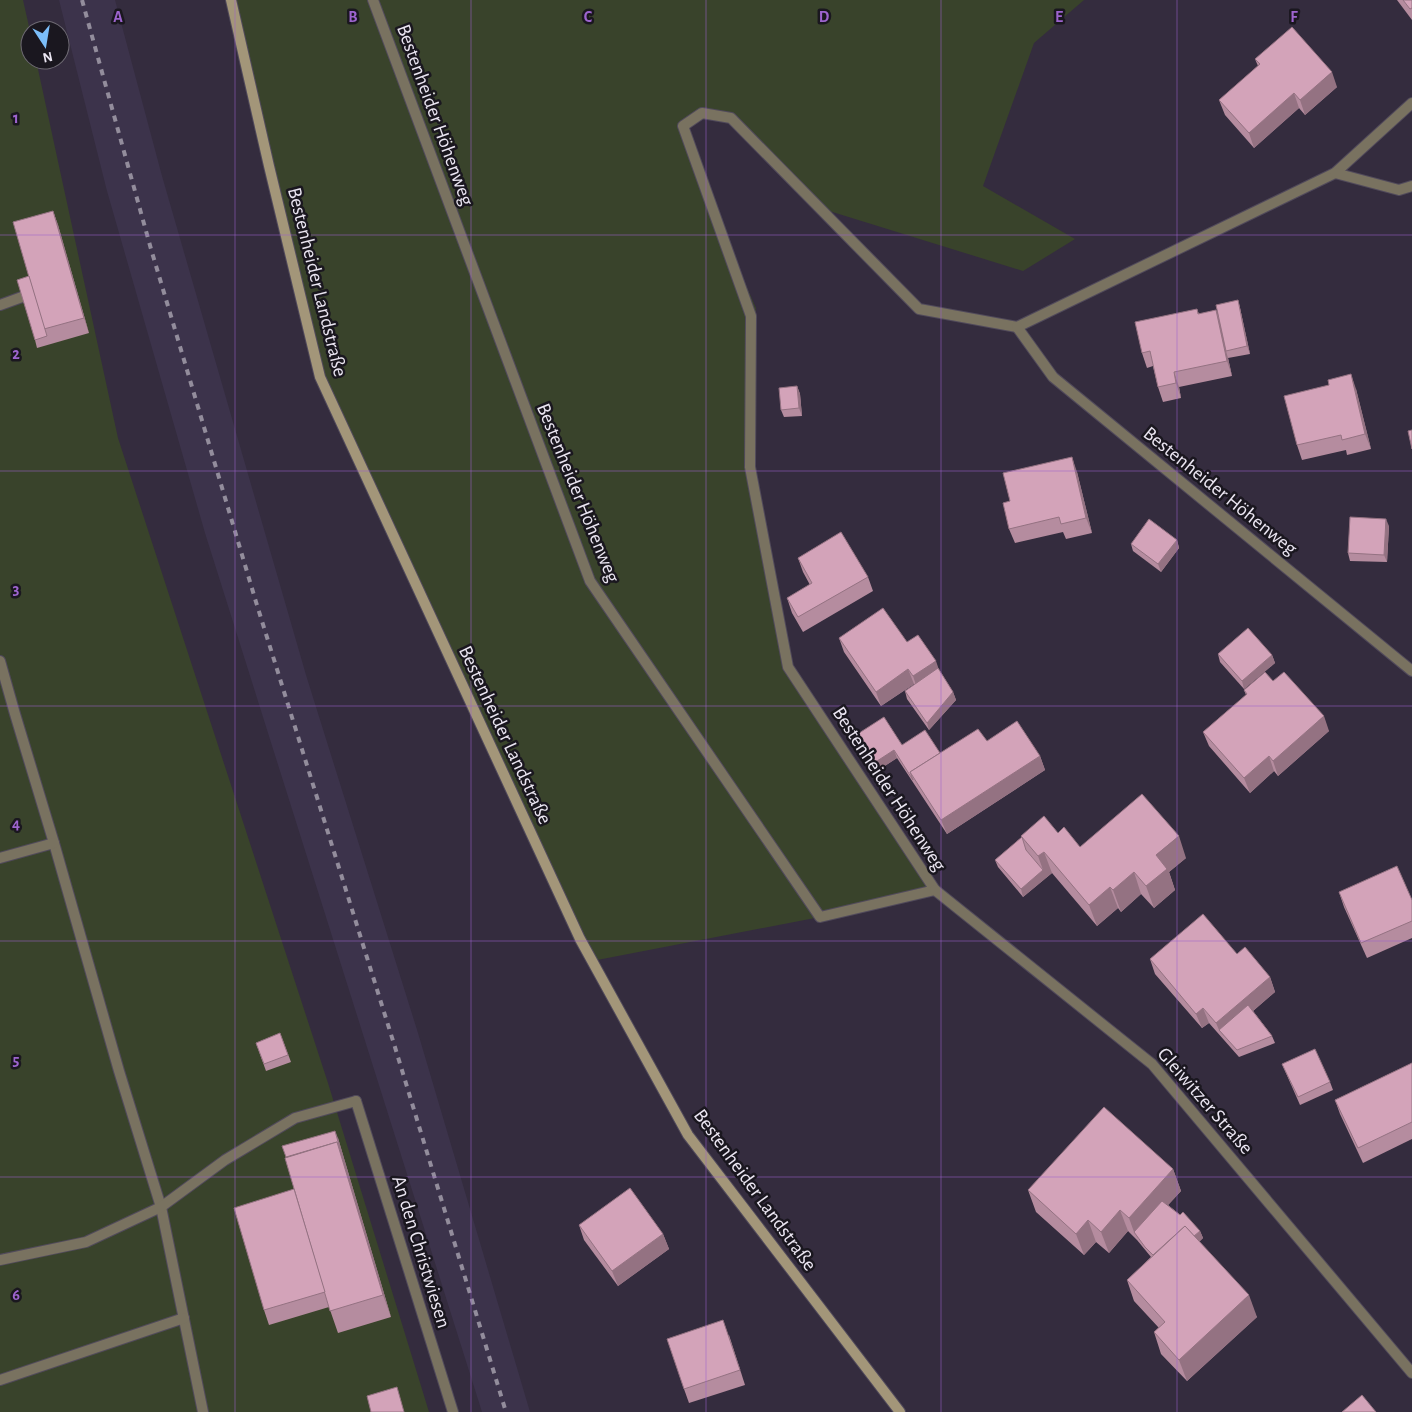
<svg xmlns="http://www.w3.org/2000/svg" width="1412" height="1412" font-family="'Alegreya Sans',sans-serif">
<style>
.built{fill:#3c334b}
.green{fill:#39432b}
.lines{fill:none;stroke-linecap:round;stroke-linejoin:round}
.lane-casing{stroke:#514a5b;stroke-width:12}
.street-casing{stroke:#514a5b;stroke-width:12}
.secondary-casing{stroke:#514a5b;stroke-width:12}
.lane{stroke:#797260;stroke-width:10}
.street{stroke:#797260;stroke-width:10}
.secondary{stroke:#a39679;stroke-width:10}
.rail{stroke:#938d9c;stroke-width:4;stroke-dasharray:6 6;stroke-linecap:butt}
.wall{fill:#b58c9f}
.shaded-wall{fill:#947282}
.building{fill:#d3a3b9;stroke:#947282}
.grid{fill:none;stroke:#9d64ce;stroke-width:1;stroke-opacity:0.55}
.labels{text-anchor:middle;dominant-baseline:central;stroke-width:5;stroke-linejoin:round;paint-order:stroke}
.street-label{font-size:20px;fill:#ebe6f2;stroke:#1a171f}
.grid-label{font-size:16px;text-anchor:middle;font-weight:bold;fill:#9d64ce;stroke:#1a171f;stroke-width:5;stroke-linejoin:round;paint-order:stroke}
</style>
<rect width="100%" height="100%" fill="#342c3e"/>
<polygon class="built" points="59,0 115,0 162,176 306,675 418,1033 530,1412 482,1412 205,533 107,191"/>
<g class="green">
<polygon points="0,0 23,0 30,31 30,60 36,60 118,438 328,1083 429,1412 0,1412"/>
<polygon points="231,0 1084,0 1034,43 983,186 1075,239 1023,271 826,210 734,122 705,111 686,126 718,221 756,308 750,462 788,667 935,890 820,917 592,961 320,377"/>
</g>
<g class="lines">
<g class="lane-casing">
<g id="lane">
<polyline points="0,305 22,297"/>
<polyline points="0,661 15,714 54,843 119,1071 161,1207 203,1412"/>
<polyline points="0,858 54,843"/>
<polyline points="0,1260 86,1242 161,1207 225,1160 295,1118 356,1101"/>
<polyline points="0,1380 184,1318"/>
</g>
</g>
<g class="street-casing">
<g id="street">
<polyline points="373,0 590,581 820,917 935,890 788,667 750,467 751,316 683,126 702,113 731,118 919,309 1017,327 1335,173 1412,103"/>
<polyline points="1335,173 1399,190 1412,186"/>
<polyline points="1017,327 1053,377 1412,671"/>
<polyline points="935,890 1152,1064 1412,1373"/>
<polyline points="356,1101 453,1412"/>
</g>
</g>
<g class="secondary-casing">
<polyline id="secondary" points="231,0 269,166 320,377 580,939 688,1135 900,1412"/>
</g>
<use href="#lane" class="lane"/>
<use href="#street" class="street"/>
<use href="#secondary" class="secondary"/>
<polyline class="rail" points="82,0 151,249 256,602 394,1044 506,1412"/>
</g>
<g class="wall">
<polygon points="1397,0 1412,0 1412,20"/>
<polygon points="1255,59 1337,87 1305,115 1299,108 1254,148 1225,115 1219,100 1258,66"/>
<polygon points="53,211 58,225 89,333 37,348 35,340 29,276"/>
<polygon points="1238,300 1240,308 1250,354 1228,358 1232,376 1179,387 1181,398 1163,402 1158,387 1153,366 1147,368 1142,353 1197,309 1199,314 1216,310 1219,317"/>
<polygon points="1329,385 1356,389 1371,449 1347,455 1346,450 1302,460 1297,445"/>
<polygon points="797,386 800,394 802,416 784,417 781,410"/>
<polygon points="1077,472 1092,533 1066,539 1063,532 1015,543 1009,529 1010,501"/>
<polygon points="1389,526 1387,562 1350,561 1348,553"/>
<polygon points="1177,540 1179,548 1161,572 1133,551 1131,544"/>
<polygon points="798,558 868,577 873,591 803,632 792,613 787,598 810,585 803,572"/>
<polygon points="839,638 907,642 938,668 953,692 956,700 929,730 907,699 905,691 914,685 914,684 881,706 844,652"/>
<polygon points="1218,654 1272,655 1275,663 1244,689 1220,662"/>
<polygon points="1273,681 1329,731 1278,776 1274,771 1250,793 1209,746 1203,732 1246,695 1244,690"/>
<polygon points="856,735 940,753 987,741 1040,756 1045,770 947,834 897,758 877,771 859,742"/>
<polygon points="1058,833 1080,847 1186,858 1169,872 1175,890 1154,908 1141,894 1121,912 1118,908 1097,926 1052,873 1023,897 998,867 995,860 1022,837 1021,836"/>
<polygon points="1339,892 1412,900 1412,938 1367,958 1344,907"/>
<polygon points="1237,954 1270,977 1275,992 1253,1011 1272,1036 1275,1043 1239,1057 1209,1023 1202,1028 1155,974 1150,959"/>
<polygon points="280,1033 291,1062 266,1071 256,1043"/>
<polygon points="1412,1063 1412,1139 1363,1163 1340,1114 1335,1100"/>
<polygon points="1282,1064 1330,1082 1333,1090 1300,1105"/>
<polygon points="338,1138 391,1317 338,1333 329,1307 269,1325 264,1310 294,1189"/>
<polygon points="1173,1169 1181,1191 1168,1205 1200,1231 1203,1238 1199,1242 1257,1317 1187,1381 1161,1354 1154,1332 1159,1328 1134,1301 1127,1280 1151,1257 1137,1240 1128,1231 1109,1253 1096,1242 1084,1255 1036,1212 1028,1190"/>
<polygon points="579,1225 663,1234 669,1249 618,1286 584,1240"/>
<polygon points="729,1335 745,1385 689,1403 684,1389"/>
</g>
<g class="shaded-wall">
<polygon points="1332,72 1337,87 1305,115 1300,100"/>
<polygon points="1294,93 1299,108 1254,148 1249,133"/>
<polygon points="53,211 58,225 89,333 84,318"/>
<polygon points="1238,300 1240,308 1250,354 1247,346"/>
<polygon points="1216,310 1221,325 1226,351 1228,358 1232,376 1227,361"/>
<polygon points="1174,372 1179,387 1181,398 1176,383"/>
<polygon points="1351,374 1356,389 1371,449 1365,434"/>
<polygon points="797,386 800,394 802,416 799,408"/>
<polygon points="1072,457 1077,472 1092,533 1086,518"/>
<polygon points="1386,519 1389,526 1387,562 1384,555"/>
<polygon points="1177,540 1179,548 1161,572 1158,564"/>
<polygon points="1272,655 1275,663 1244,689 1242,681"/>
<polygon points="936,661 941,676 918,691 913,676"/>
<polygon points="908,669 914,684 881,706 876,692"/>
<polygon points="953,692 956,700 929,730 927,723"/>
<polygon points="1324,716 1329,731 1278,776 1273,761"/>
<polygon points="894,750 897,758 877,771 874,763"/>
<polygon points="1040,756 1045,770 947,834 941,820"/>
<polygon points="1269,756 1274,771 1250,793 1244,778"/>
<polygon points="1179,836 1186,858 1169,872 1175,890 1154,908 1146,886 1156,855"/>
<polygon points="1044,852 1052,873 1023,897 1021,889 1043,870 1038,856"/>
<polygon points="1134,872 1141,894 1121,912 1113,890"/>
<polygon points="1110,887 1118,908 1097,926 1089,905"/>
<polygon points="1270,977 1275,992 1224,1036 1219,1030 1216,1023"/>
<polygon points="1203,1008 1209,1023 1202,1028 1196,1014"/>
<polygon points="335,1131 338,1138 391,1317 383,1295 337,1142"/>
<polygon points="1173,1169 1181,1191 1138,1238 1134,1232 1129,1218"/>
<polygon points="1120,1210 1128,1231 1109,1253 1101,1232"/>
<polygon points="1088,1220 1096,1242 1084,1255 1076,1234"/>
<polygon points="1200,1231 1203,1238 1165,1273 1163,1265"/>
<polygon points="663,1234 669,1249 618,1286 612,1271"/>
<polygon points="1249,1295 1257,1317 1187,1381 1179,1360"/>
</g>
<g class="building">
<polygon points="1403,0 1412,0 1412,8 1410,9"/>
<polygon points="1292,27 1332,72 1300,100 1294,93 1249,133 1219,100 1260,64 1255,59"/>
<polygon points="53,211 84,318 44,329 13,222"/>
<polygon points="29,276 47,336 35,340 17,280"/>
<polygon points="1238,300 1247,346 1226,351 1216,305"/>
<polygon points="1197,309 1198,314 1216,310 1227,361 1174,372 1176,383 1158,387 1150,351 1142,353 1135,322"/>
<polygon points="1351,374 1365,434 1342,440 1341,435 1297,445 1284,396 1329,385 1328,380"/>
<polygon points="797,386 799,408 781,410 779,388"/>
<polygon points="1412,430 1412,449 1408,431"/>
<polygon points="1072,457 1086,518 1061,524 1059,517 1009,529 1003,503 1010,501 1003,473"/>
<polygon points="1350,517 1386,519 1384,555 1348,553"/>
<polygon points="1149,519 1177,540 1158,564 1131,544"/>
<polygon points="841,532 868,577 798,617 787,598 812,583 798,558"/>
<polygon points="883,608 907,642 918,635 936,661 913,676 908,669 876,692 839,638"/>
<polygon points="1248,628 1272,655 1242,681 1218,654"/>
<polygon points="938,668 953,692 927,723 905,691"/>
<polygon points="1265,672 1273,681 1284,672 1324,716 1273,761 1269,756 1244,778 1203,732 1247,694 1244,690"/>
<polygon points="884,717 902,745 925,730 940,753 910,772 913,780 894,750 874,763 856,735"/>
<polygon points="1017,721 1040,756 941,820 910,772 978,729 987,741"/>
<polygon points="1142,794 1179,836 1156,855 1167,869 1146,886 1134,872 1113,890 1110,887 1089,905 1044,852 1038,856 1021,836 1044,816 1058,833 1064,827 1080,847"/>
<polygon points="1022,837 1026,850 1043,870 1021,889 995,860"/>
<polygon points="1397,866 1412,900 1412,921 1361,943 1339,892"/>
<polygon points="1203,914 1237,954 1245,947 1270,977 1216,1023 1203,1008 1196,1014 1150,959"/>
<polygon points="1248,1005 1272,1036 1237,1050 1219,1030"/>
<polygon points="280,1033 288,1055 264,1064 256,1043"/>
<polygon points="1315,1049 1330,1082 1298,1097 1282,1064"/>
<polygon points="1412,1063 1412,1122 1358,1148 1335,1100"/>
<polygon points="1104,1107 1173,1169 1129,1218 1120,1210 1101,1232 1088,1220 1076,1234 1028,1190"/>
<polygon points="335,1131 342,1156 337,1142 286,1157 282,1146"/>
<polygon points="337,1142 383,1295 330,1311 285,1158"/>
<polygon points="630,1188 663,1234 612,1271 579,1225"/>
<polygon points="294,1189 325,1292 264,1310 234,1208"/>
<polygon points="1162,1201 1180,1215 1183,1212 1200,1231 1194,1236 1185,1226 1153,1255 1145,1247 1134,1232"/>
<polygon points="1185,1226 1249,1295 1179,1360 1154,1332 1165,1322 1127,1280"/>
<polygon points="723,1320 740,1370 684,1389 667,1339"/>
<polygon points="397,1387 404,1412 371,1412 367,1396"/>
<polygon points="1362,1395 1376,1412 1342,1412"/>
</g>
<path class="grid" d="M235,0V1412M471,0V1412M706,0V1412M941,0V1412M1177,0V1412M0,235H1412M0,471H1412M0,706H1412M0,941H1412M0,1177H1412"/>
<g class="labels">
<g class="street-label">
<text transform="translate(435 115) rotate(70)">Bestenheider Höhenweg</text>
<text transform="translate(317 282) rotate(76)">Bestenheider Landstraße</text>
<text transform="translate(1220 491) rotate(39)">Bestenheider Höhenweg</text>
<text transform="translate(578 493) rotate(68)">Bestenheider Höhenweg</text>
<text transform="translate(505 735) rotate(65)">Bestenheider Landstraße</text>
<text transform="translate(889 789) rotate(57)">Bestenheider Höhenweg</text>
<text transform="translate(1205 1101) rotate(49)">Gleiwitzer Straße</text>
<text transform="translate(755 1190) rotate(54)">Bestenheider Landstraße</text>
<text transform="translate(421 1252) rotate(73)">An den Christwiesen</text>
</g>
</g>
<g class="grid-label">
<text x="118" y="22">A</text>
<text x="353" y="22">B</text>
<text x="588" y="22">C</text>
<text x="824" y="22">D</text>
<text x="1059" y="22">E</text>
<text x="1294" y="22">F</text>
<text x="16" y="123">1</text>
<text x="16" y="359">2</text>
<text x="16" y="594">3</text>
<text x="16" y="829">4</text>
<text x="16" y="1065">5</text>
<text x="16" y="1300">6</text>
</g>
<g transform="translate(45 45) rotate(168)"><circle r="24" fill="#1a171f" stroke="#6e6a73"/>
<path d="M0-4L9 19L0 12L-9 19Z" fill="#7cbef9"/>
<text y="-8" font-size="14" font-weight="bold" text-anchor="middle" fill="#ebe6f2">N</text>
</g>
</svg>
